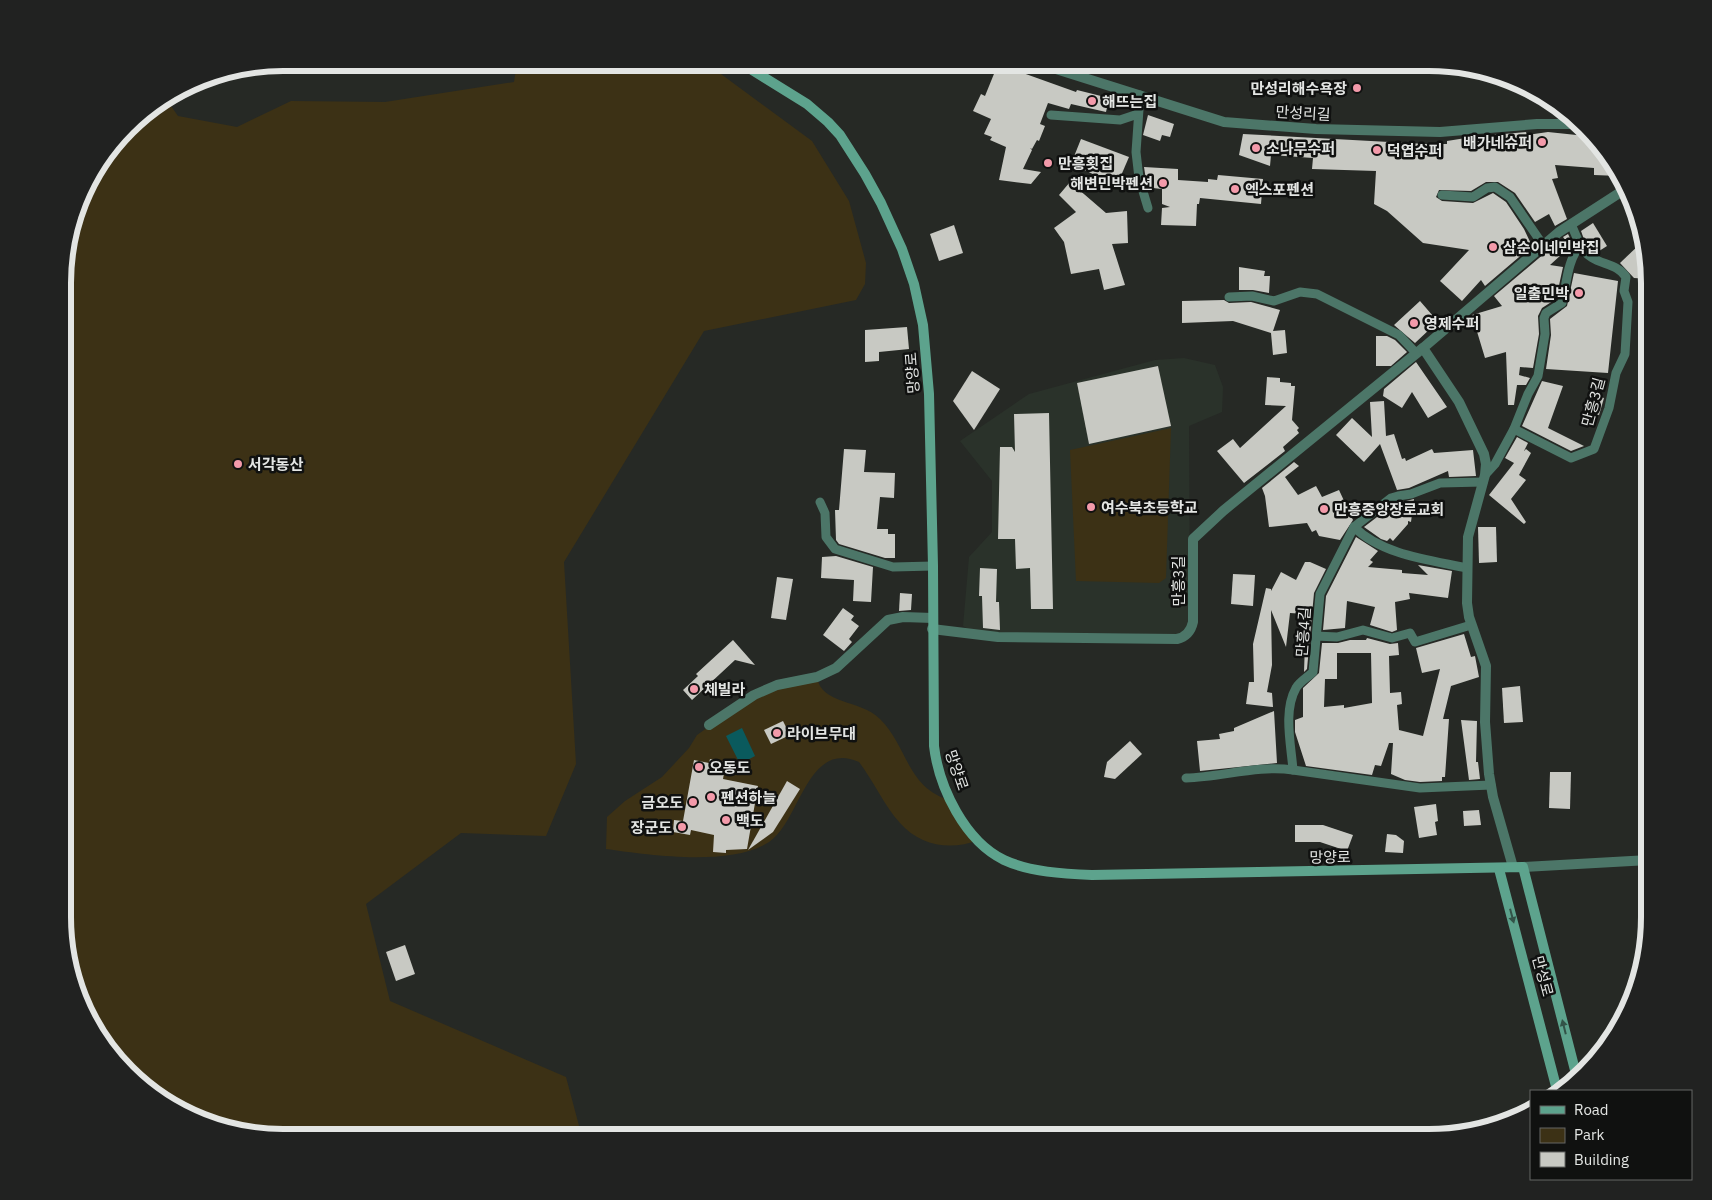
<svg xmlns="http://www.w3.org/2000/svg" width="1712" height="1200" font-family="'IBM Plex Sans','Noto Sans KR',sans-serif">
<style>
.built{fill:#2a322a}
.green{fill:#3c3115}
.water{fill:#0a5a5d}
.building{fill:#c8c9c3;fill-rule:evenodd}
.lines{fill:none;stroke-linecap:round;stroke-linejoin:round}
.service{stroke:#4c7668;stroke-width:9}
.minor{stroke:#4c7668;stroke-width:10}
.tertiary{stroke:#4c7668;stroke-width:10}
.secondary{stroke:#5da38d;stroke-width:10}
.oneway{fill:#335348}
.poi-dot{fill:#f39aaa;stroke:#101110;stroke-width:2}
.labels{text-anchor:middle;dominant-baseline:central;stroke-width:5;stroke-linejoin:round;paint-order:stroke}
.poi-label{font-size:15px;font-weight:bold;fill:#e3e5e3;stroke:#101110;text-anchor:start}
.street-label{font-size:15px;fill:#e3e5e3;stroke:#101110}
.rim{fill:none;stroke:#e3e5e3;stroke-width:6}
</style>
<rect width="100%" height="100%" fill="#262925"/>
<polygon class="built" points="1184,358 1215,365 1223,387 1222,412 1189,426 1190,625 1181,635 1111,633 1025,634 972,631 963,626 969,557 992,532 992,481 960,441 1029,394 1155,360"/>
<g class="green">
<polygon points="517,63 706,63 812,141 849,201 866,263 865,284 856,300 704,331 564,562 576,764 546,836 461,833 366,904 390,1001 566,1077 582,1137 269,1137 212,1126 149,1092 92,1028 64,946 64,254 85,185 137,117 166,99 178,116 237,127 291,101 385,102 514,82"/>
<polygon points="1171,428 1166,578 1159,583 1076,581 1070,450"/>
<path d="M817,677C821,705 860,699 880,719C909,748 906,788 952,801L978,840C951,851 920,846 900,823C885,807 873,780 859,762C807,739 800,822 769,842C731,867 649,855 606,849L607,817L625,801L662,777L689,748L697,735L754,695Z"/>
</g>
<polygon class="water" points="742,728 755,756 740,764 726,736"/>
<g class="building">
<polygon points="998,64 1076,92 1077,90 1109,98 1106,112 1071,104 1069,109 1048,103 1040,124 1045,126 1039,141 1037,140 1032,149 1030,148 1032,150 1023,169 1041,172 1031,184 999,180 1006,147 990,140 992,137 984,134 991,119 973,111 981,94 985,96"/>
<polygon points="1148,115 1174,124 1170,137 1162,135 1160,141 1143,135"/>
<polygon points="1526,132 1527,135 1548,132 1586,136 1619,176 1594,175 1594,168 1555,165 1558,178 1552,179 1567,219 1555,226 1549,214 1535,222 1515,193 1498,182 1486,182 1471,191 1439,190 1436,197 1442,201 1473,203 1493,193 1506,202 1524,229 1532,246 1485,286 1481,280 1462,301 1440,281 1469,250 1423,243 1387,211 1374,204 1376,171 1312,169 1313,158 1271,155 1270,166 1239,155 1243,134 1426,144 1447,144 1447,141 1472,137"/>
<polygon points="1081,139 1129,157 1117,185 1071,164"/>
<polygon points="1144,167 1178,169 1178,180 1208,182 1208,179 1217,180 1218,175 1263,179 1261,204 1200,198 1199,204 1197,204 1196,226 1161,225 1162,208 1170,207 1162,204 1162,189 1153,188 1146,180"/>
<polygon points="1070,182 1106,213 1127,211 1128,243 1112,244 1125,285 1104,290 1099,269 1071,274 1064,242 1054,228 1076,212 1059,195"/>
<polygon points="1593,223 1607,246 1596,253 1585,242 1581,231"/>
<polygon points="954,225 963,253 939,261 930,234"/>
<polygon points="1568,234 1573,244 1550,265 1563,267 1556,299 1542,308 1538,316 1539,334 1533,368 1520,367 1519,375 1530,378 1526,385 1517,385 1514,405 1508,405 1506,352 1485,358 1472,315 1502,306 1494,296 1545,253 1566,241 1563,237"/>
<polygon points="1642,242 1649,269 1649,279 1634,278 1620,263"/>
<polygon points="1239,267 1265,271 1264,276 1270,276 1269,293 1253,290 1239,290"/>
<polygon points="1574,273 1618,281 1608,373 1546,369 1551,335 1550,319 1567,306"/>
<polygon points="1224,300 1229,303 1251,302 1280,310 1273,331 1285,330 1287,353 1273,355 1271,333 1233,321 1182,323 1182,301"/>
<polygon points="1420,301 1433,316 1426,323 1431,328 1415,343 1394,325"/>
<polygon points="907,327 909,349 879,352 879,361 865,362 865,330"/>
<polygon points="1376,336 1387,336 1395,340 1407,352 1391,366 1376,366"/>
<polygon points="1416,362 1447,407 1428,418 1412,392 1402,408 1383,396 1384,389"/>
<polygon points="1158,366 1171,426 1089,444 1077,383"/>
<polygon points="972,371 1000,389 974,430 953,401"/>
<polygon points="1267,377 1280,378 1280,382 1291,383 1291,386 1295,386 1292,420 1299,428 1297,430 1299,433 1283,447 1285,451 1244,483 1217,451 1233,439 1240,448 1286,406 1265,405"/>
<polygon points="1542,381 1563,386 1548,428 1584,446 1571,451 1522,426"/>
<polygon points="1591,394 1604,398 1599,415 1586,412"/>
<polygon points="1384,401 1386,436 1394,434 1402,459 1405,458 1406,461 1432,449 1434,453 1473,450 1476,476 1449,477 1448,471 1409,488 1397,490 1380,444 1364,462 1336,435 1352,418 1372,437 1370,402"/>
<polygon points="1049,413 1053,609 1031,609 1030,568 1016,569 1015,539 998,539 1000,447 1012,447 1015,452 1014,414"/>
<polygon points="1517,437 1528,443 1524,451 1526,449 1531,453 1519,475 1526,480 1511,499 1526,522 1524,524 1489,495 1514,463 1505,458"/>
<polygon points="844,449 866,450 864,472 895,473 894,498 880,497 877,529 888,529 888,534 895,534 895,558 885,558 839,544 836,540 835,510 839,510"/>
<polygon points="1294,462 1299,466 1285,477 1298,495 1316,486 1322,497 1339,490 1353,520 1340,540 1319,536 1316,530 1312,532 1307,523 1269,527 1265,496 1262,488"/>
<polygon points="1414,499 1411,522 1408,521 1408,524 1393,541 1390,538 1387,541 1381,539 1364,527 1394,504"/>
<polygon points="1478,527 1496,527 1497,562 1479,563"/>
<polygon points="1356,537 1378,551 1370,560 1373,562 1368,567 1402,570 1402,573 1428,575 1418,565 1452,571 1448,598 1409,593 1410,599 1395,602 1397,630 1392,632 1370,625 1375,607 1347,601 1345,628 1323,630 1326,596"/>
<polygon points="836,556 873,567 871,602 853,601 854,580 821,578 822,557"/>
<polygon points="1305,562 1310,562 1326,569 1314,593 1307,669 1304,672 1306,614 1290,613 1286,647 1271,610 1272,665 1267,692 1272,693 1273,707 1246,704 1249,682 1254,682 1253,644 1266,588 1271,589 1271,591 1281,572 1296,580"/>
<polygon points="980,568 997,569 996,602 999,602 1000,630 983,628 982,596 979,596"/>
<polygon points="1233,574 1255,575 1253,606 1231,604"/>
<polygon points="777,577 793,579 786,620 771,618"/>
<polygon points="900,593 912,594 911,610 899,611"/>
<polygon points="843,608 854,616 851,620 859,626 849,639 852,642 844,651 823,635"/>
<path d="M1464,634L1471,657L1475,656L1479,677L1451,686L1443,719H1449L1445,777H1442V781L1420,782L1405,780L1391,774L1393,743H1389L1381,766L1375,765L1372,775L1306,766L1295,732V720L1303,717V688L1319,673L1322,643H1338L1350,640H1366L1367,638L1390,644L1398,643L1399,655L1389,656L1390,693L1401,692L1402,704L1397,705L1399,730L1423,736L1440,669L1422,673L1416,648ZM1337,653H1371L1372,703L1344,708V705L1324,707L1325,679H1337Z"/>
<polygon points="733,640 755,665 735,660 692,700 683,690 698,676 696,674"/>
<polygon points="1520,686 1523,722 1504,723 1502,688"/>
<polygon points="1274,711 1277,763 1200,771 1197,741 1220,739 1219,734 1234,731 1234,728"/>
<polygon points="1461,720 1477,721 1476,762 1478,762 1480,779 1469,780"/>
<polygon points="783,721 790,735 771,744 764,730"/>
<polygon points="1130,741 1142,754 1115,779 1104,777 1107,762"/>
<polygon points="710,759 726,762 723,779 758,786 747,849 726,850 726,853 713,852 714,835 691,830 690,835 673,832 674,820 683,821 694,760 709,763"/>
<polygon points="1550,772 1571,772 1570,809 1549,808"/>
<polygon points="787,781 800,789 773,832 748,850"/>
<polygon points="1436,804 1438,821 1435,822 1437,835 1419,838 1414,807"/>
<polygon points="1479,810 1481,825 1464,826 1463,811"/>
<polygon points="1295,825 1323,825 1353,835 1347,851 1320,842 1295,842"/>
<polygon points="1387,834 1396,835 1404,841 1403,853 1385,852"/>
<polygon points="405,945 415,974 396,981 386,952"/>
</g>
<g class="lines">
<g class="service">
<polyline points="1140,95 1136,152 1139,178 1148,208"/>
<polyline points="1051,115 1120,120 1138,114"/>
<polyline points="1442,195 1473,197 1487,188 1495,187 1510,197 1543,245"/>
<polyline points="1229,297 1252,296 1274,301 1300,292 1317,294 1399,335 1416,353"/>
<path d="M1514,429L1571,458L1594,449L1609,408L1616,373L1625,354L1628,302L1624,291L1626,277C1615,260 1592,267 1580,245"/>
<path d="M1485,475L1495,464L1514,429L1528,394L1538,376L1545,334L1544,318L1546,313L1562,303C1567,282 1567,262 1580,245L1571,224"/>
<path d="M1483,482L1440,483L1411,494L1398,496L1391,498L1354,527L1320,594L1313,672C1308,677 1299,682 1296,688C1283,711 1291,744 1293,770L1420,788L1491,785"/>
<polyline points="820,502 825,513 826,537 835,549 893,567 933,566"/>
<path d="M1354,527C1382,555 1430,560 1467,568"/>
<polyline points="1316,636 1337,637 1363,630 1392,638 1410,633 1415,642 1471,625"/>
<path d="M1186,778C1222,777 1258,765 1293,770"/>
</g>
<g class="minor">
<path d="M932,629L998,637L1177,639C1186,637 1191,631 1193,622V539L1223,511L1423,348"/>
<polyline points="709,725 754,695 777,685 817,677 836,668 888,620 903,617 933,618"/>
<polyline points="1513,867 1493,797 1489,774 1485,722 1486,666 1469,617 1467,603 1468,537 1485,475 1486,464 1484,454 1459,402 1423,348 1559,232 1627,188"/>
</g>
<g class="tertiary">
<polyline points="1037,63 1224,122 1316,129 1440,132 1537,124 1576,124"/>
<polyline points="1523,867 1649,860"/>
</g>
<g class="secondary">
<path d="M741,63L807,104L828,122L840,135L865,174L881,203L902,249L914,284L923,325L929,394L933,566L934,746C939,788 965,841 1004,860C1030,872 1064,874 1092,875L1523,867L1576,1074"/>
<polyline points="1499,869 1557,1090"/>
</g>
</g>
<defs><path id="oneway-solid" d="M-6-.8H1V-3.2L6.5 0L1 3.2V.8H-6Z" transform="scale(1.25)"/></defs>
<g class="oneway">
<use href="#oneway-solid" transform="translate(1512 916) rotate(75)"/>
<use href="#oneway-solid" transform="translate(1564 1027) rotate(-104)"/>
</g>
<g class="poi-dot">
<circle cx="1357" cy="88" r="5"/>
<circle cx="1092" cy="101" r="5"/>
<circle cx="1542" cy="142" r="5"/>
<circle cx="1256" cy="148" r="5"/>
<circle cx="1377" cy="150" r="5"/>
<circle cx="1048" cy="163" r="5"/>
<circle cx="1163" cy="183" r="5"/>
<circle cx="1235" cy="189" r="5"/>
<circle cx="1493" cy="247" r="5"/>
<circle cx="1579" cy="293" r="5"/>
<circle cx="1414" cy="323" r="5"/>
<circle cx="238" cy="464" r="5"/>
<circle cx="1091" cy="507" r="5"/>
<circle cx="1324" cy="509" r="5"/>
<circle cx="694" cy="689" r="5"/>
<circle cx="777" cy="733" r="5"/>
<circle cx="699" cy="767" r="5"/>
<circle cx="711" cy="797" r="5"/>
<circle cx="693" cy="802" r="5"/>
<circle cx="726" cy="820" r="5"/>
<circle cx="682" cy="827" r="5"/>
</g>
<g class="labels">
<g class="poi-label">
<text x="1347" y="88" text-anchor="end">만성리해수욕장</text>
<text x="1102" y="101">해뜨는집</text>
<text x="1532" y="142" text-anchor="end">배가네슈퍼</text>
<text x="1266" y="148">소나무수퍼</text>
<text x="1387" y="150">덕엽수퍼</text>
<text x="1058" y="163">만흥횟집</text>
<text x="1153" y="183" text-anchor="end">해변민박펜션</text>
<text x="1245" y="189">엑스포펜션</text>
<text x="1503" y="247">삼순이네민박집</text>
<text x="1569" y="293" text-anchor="end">일출민박</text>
<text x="1424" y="323">영제수퍼</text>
<text x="248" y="464">서각동산</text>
<text x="1101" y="507">여수북초등학교</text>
<text x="1334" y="509">만흥중앙장로교회</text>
<text x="704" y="689">체빌라</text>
<text x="787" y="733">라이브무대</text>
<text x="709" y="767">오동도</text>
<text x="721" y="797">펜션하늘</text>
<text x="683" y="802" text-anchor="end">금오도</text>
<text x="736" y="820">백도</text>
<text x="672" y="827" text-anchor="end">장군도</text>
</g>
<g class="street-label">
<text transform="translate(1303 113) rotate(3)">만성리길</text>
<text transform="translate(912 373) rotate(-94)">망양로</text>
<text transform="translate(1593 402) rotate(-75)">만흥3길</text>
<text transform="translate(1178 581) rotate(-90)">만흥3길</text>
<text transform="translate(1303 632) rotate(-86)">만흥4길</text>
<text transform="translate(957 770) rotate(71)">망양로</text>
<text transform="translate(1330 857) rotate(-1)">망양로</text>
<text transform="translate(1543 976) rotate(75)">만성로</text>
</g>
</g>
<path d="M0 0H1712V1200H0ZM283 71H1429A212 212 0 0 1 1641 283V917A212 212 0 0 1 1429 1129H283A212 212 0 0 1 71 917V283A212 212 0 0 1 283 71Z" fill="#212221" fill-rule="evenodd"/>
<path class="rim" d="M283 71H1429A212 212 0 0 1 1641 283V917A212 212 0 0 1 1429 1129H283A212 212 0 0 1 71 917V283A212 212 0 0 1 283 71Z"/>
<rect x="1530" y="1090" width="162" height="90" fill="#101110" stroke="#646664"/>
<rect x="1540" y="1106" width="25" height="8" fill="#5da38d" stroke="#646664"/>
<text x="1574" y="1115" font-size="15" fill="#e3e5e3">Road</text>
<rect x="1540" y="1128" width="25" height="15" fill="#3c3115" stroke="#646664"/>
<text x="1574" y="1140" font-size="15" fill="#e3e5e3">Park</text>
<rect x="1540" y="1152" width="25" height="15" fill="#c8c9c3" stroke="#646664"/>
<text x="1574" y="1165" font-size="15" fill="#e3e5e3">Building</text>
</svg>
